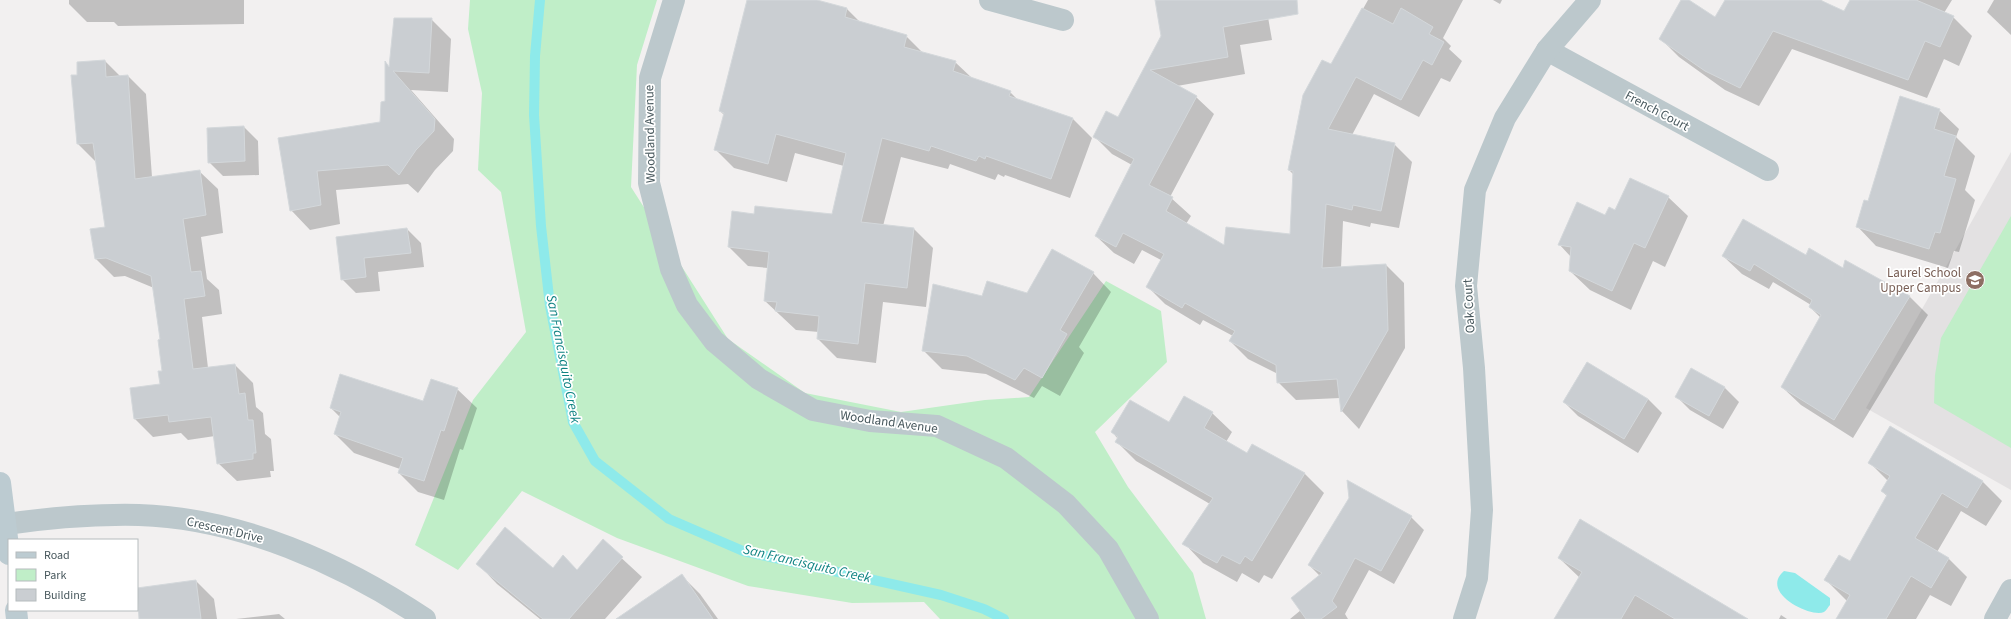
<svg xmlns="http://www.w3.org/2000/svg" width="2011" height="619" font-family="'Source Sans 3',sans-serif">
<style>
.education{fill:#e3e1e2}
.green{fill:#c0eec8}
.water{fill:#8eeaea}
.shadow{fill:#0003}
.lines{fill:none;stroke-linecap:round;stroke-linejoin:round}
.stream{stroke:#8eeaea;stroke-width:10}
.building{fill:#caced2;stroke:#d4d8db}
.street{stroke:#bcc8cc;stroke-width:22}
.secondary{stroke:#bccbd1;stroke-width:22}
.labels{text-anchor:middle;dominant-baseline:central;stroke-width:3.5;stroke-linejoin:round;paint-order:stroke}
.street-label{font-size:13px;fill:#48585d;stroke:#fff}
.education-label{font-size:13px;fill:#785e54;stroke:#fff;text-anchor:end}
.water-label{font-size:14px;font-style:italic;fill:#108383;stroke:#fff}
</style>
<rect width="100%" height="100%" fill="#f2f0f0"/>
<polygon class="education" points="2011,152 2011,490 1866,408"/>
<g class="green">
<polygon points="470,0 657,0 637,65 631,187 728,339 805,393 901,412 985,400 1029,397 1106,281 1161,311 1167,362 1095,432 1128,487 1193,573 1206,619 940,619 924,602 852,603 748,586 617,538 522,491 458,570 415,545 473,400 526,332 501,192 478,170 482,93 468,29"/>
<polygon points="2011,216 2011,448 1934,403 1935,375 1941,338"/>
</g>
<path class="water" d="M1784,571L1795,573L1830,598V605C1828,607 1826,611 1824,612C1810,618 1759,592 1784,571Z"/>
<g class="shadow">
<polygon points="69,0 244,0 244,24 118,26 114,22 87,22 69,4"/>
<polygon points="748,0 813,0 847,9 861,23 906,36 924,54 955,62 973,79 1010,92 1019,101 1073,119 1092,138 1070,198 1005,175 1004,177 998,174 995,180 950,164 948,169 901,157 883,226 914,229 933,248 926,307 883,302 876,363 837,358 818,339 819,332 796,330 765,301 768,268 748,266 729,247 755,215 833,216 844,166 795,153 787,182 734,168 715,149 724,115 720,111"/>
<polygon points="1156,0 1265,0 1272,40 1240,45 1245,74 1177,86 1196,97 1214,114 1170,197 1191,216 1186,224 1225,247 1291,235 1294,175 1289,170 1331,66 1368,0 1463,0 1443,38 1451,46 1449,49 1462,61 1450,82 1441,78 1419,117 1374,94 1352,135 1394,144 1412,162 1399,228 1371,223 1370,227 1343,221 1341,268 1386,265 1404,283 1405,348 1359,429 1342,411 1340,398 1296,400 1278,382 1278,374 1248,359 1230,341 1233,336 1203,320 1200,325 1165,304 1147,286 1161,260 1142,250 1134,264 1114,253 1096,236 1132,165 1112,154 1094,136 1118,118 1162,36"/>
<polygon points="1493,0 1502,0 1500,4"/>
<polygon points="1682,0 1687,0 1715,18 1726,0 1821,0 1844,14 1851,0 1952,0 1944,13 1953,17 1972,36 1959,66 1944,59 1927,98 1792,49 1759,106 1725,90 1679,57 1660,38"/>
<polygon points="1994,0 2011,0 2011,35 1987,12"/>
<polygon points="431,19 451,39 448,92 411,90 454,139 453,151 435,170 418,193 408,184 336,190 340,224 310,230 291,210 279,138 381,123 386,102 386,63 390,68"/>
<polygon points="105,61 120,76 128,76 146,94 152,177 199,171 218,189 223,233 201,237 207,279 219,290 222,314 202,317 208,368 235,365 253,383 256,407 263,413 265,434 271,439 274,471 270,471 271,477 237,481 218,463 215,436 188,440 181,433 153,437 135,419 161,385 163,372 161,340 154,288 125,276 114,277 96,259 106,227 96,162 78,144 78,76"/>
<polygon points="1939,110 1959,129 1956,137 1975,156 1965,190 1975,200 1959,252 1954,251 1948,268 1876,246 1857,226 1869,203"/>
<polygon points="244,127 258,141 259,175 223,176 209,162"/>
<polygon points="1668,197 1688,216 1665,267 1653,261 1631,310 1590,290 1570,271 1571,257 1559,244 1616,211"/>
<polygon points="407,229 421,243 424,267 378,272 380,291 356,293 342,279 337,237"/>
<polygon points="1723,256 1843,270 1909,296 1928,315 1853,438 1801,405 1782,387 1821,318 1810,307 1811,305 1773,282 1769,289 1742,274"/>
<polygon points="1093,273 1111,292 1079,347 1084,353 1060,396 1042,386 1034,398 986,374 942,369 923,350 983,298 1028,294"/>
<polygon points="1691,369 1725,388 1739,402 1723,429 1690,410 1676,396"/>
<polygon points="457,389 477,408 463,450 460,449 444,500 418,492 399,473 400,469 354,453 335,434 340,417 331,408 424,403"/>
<polygon points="1648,399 1662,413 1638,453 1578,416 1564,402"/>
<polygon points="1212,413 1232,432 1226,442 1248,454 1253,446 1305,474 1324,493 1272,579 1264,575 1259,583 1242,573 1237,582 1203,563 1184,543 1210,504 1136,461 1117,442 1118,439 1112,432 1169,424"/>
<polygon points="1869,462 1983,482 2002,501 1986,526 1961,511 1937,552 1948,558 1967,577 1951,606 1930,595 1916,619 1837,619 1847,601 1826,580 1851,563 1888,497 1882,491 1888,481"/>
<polygon points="1411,517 1424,530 1394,584 1369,570 1345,614 1348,619 1290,619 1301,610 1320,576 1309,565"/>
<polygon points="603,541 642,577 605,619 540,619 497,584 478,564 577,571"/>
<polygon points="1559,558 1737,619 1555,619 1580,578"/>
<polygon points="682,576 700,594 718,619 618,619"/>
<polygon points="196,581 214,599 217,619 140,619 137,589"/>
<polygon points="279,614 285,619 236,619"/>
<polygon points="1781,615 1787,619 1779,619"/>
</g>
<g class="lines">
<polyline class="stream" points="540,0 535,56 534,115 541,226 550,306 573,422 595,461 669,519 743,551 941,595 984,609 1004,619"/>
</g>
<g class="building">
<polygon points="747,0 817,0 847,8 845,17 907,35 904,47 956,61 953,71 1011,91 1009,96 1073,118 1051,179 986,156 985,159 979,156 976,161 931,146 929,151 882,138 861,222 914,228 907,288 865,283 858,344 817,339 819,316 775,311 777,302 764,301 769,252 728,247 732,211 754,214 755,206 832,214 846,153 776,134 768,164 714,150 724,113 719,111"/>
<polygon points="1155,0 1297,0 1298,14 1223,27 1228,57 1150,70 1197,96 1149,185 1173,197 1166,211 1224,245 1226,227 1290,234 1293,171 1288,170 1303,95 1322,60 1331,64 1362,8 1393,24 1401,8 1433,27 1429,34 1444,42 1432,65 1423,60 1401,100 1356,77 1328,129 1395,143 1381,211 1353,205 1352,210 1326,204 1322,268 1386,264 1388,330 1341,412 1337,379 1277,383 1276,365 1229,341 1235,331 1185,303 1182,308 1146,287 1164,254 1123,233 1116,247 1095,236 1134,159 1093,137 1106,111 1118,117 1161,36"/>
<polygon points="1681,0 1689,0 1715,17 1725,0 1820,0 1844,11 1850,0 1916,0 1954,16 1940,47 1925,41 1908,80 1773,31 1740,88 1705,71 1659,39"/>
<polygon points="394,18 432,18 429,73 393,71 435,119 434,131 416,150 399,175 388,165 317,171 321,205 290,211 278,138 380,122 381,102 385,101 385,61 389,67"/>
<polygon points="105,60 106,77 128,75 135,179 200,170 206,215 183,219 191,272 201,271 205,296 184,299 193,369 235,364 239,394 245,393 248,420 253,420 256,453 253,453 253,459 217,464 211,417 169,422 168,415 134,419 130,388 160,384 158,371 162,371 158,340 160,339 151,276 106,258 95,259 90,229 105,227 93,143 77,144 71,75 77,75 77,62"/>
<polygon points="1900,96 1940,109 1934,129 1956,136 1944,176 1956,179 1940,233 1935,232 1929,249 1856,227 1864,200 1868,201"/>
<polygon points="244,126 245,161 208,163 207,128"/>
<polygon points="1630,178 1669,196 1645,248 1634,243 1612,291 1569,271 1571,247 1558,245 1577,202 1605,215 1609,207 1615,210"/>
<polygon points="1743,219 1806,255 1809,248 1843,268 1845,260 1910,296 1834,420 1781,387 1821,315 1809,307 1812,300 1754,264 1750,271 1722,256"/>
<polygon points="407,228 411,253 364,258 366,277 341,280 336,237"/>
<polygon points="1052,249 1094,272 1060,330 1067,334 1042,378 1024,368 1015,380 967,356 922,351 933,284 982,296 987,281 1027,293"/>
<polygon points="1587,362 1648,399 1624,439 1563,402"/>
<polygon points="1691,368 1725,387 1709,416 1675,397"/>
<polygon points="340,374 423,401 431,379 458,388 444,431 441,430 424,481 398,473 403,458 334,434 341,412 330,408"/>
<polygon points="1184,396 1213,412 1204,428 1247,453 1252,444 1305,473 1252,561 1245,556 1240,564 1222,555 1217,563 1182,544 1213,498 1115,442 1118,437 1111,432 1130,400 1169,422"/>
<polygon points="1890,426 1983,481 1967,508 1942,493 1915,538 1949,558 1931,588 1911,576 1886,619 1836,619 1850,595 1824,580 1839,555 1850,561 1887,495 1881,491 1890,476 1868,463"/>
<polygon points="1347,480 1412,516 1381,571 1355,558 1332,601 1337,607 1321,619 1306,619 1291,598 1322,573 1308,565 1349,498"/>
<polygon points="1580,519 1748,619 1675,619 1635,595 1621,619 1554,619 1582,572 1558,558"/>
<polygon points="505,527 553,568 563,555 577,570 603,539 623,557 569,619 543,619 476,564"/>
<polygon points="682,574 713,619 616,619"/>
<polygon points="196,580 201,619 139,619 137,588"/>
</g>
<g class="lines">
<g class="street">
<polyline points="674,0 650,78 649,183 671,269 687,305 714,341 759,379 813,410 870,421 937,426 1006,458 1066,504 1108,549 1148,619"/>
<polyline points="990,0 1063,20"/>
<polyline points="1547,50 1768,170"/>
<path d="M0,525C46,518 92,514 139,515C240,518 343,564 425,619"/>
<polyline points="1464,619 1477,578 1482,510 1474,368 1466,286 1475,190 1505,118 1547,50 1590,0"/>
<polyline points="1995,619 2011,590"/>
</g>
<g class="secondary">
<polyline points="0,483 9,554"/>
<polyline points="16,610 17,619"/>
</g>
</g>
<defs>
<g id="school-disc" transform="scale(1)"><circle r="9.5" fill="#8d6e63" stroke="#fff"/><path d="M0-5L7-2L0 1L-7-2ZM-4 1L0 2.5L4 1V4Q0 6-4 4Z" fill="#fff"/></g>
</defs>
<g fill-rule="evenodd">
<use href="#school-disc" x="1975" y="280"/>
</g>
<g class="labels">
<g class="street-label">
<text transform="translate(1657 111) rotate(28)">French Court</text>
<text transform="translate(650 134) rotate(-91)">Woodland Avenue</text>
<text transform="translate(1469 306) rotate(-93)">Oak Court</text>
<text transform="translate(889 422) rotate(8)">Woodland Avenue</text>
<text transform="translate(225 530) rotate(13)">Crescent Drive</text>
</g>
<g class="education-label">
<text x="1961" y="273">Laurel School<tspan x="1961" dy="15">Upper Campus</tspan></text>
</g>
<g class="water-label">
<text transform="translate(563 359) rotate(79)">San Francisquito Creek</text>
<text transform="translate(807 564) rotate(13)">San Francisquito Creek</text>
</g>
</g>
<rect x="8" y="539" width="130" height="72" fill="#ffffff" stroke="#b6bcbe"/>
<rect x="16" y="552" width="20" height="6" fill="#bccbd1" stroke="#b6bcbe"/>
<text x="44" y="559" font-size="12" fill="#48585d">Road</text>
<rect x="16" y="569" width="20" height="12" fill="#c0eec8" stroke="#b6bcbe"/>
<text x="44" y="579" font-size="12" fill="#48585d">Park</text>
<rect x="16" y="589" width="20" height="12" fill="#caced2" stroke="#b6bcbe"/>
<text x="44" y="599" font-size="12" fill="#48585d">Building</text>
</svg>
